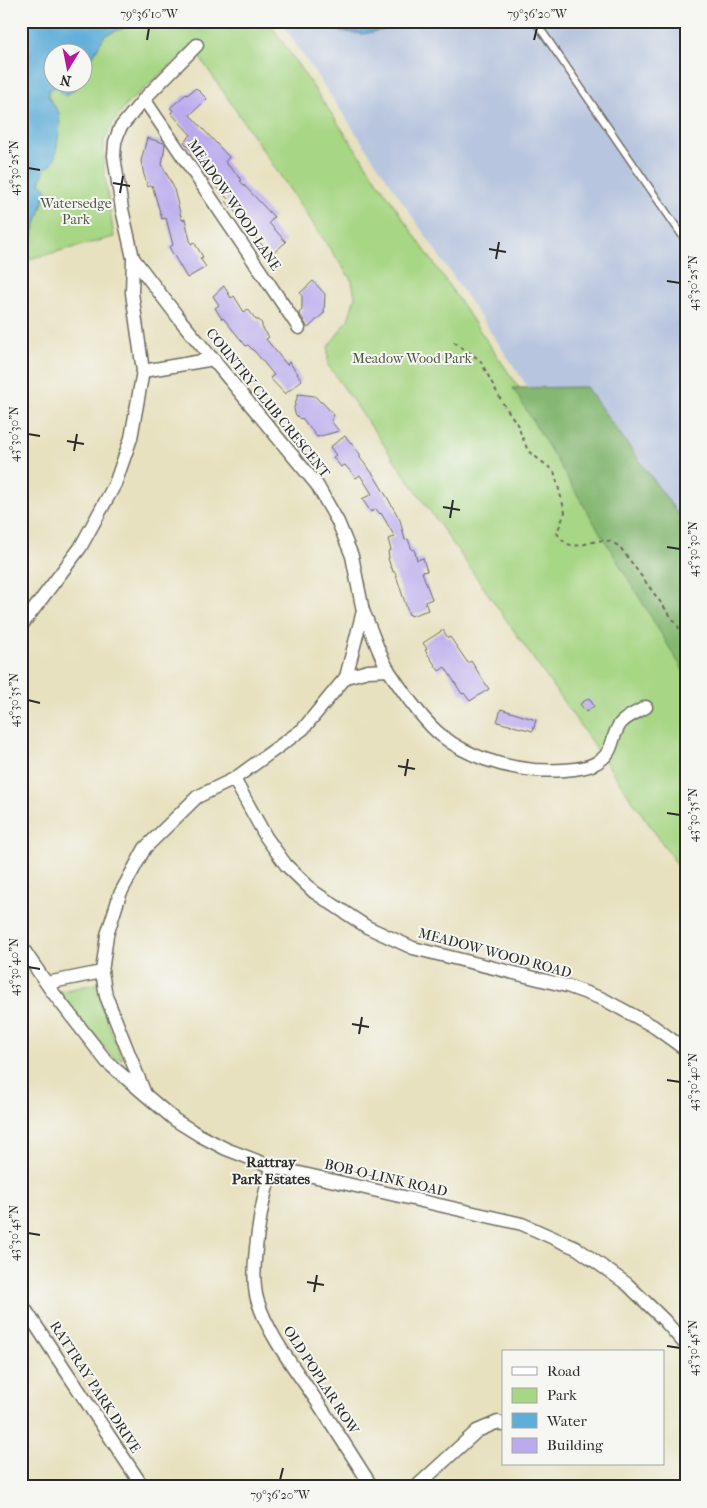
<svg xmlns="http://www.w3.org/2000/svg" width="707" height="1508" font-family="'IM FELL French Canon',serif">
<style>
.industrial{fill:#b7c5de}
.green{fill:#a7d684;stroke:#698058}
.forest{fill:#85b772;stroke:#58714e}
.water{fill:#5eaed9;stroke:#446c82}
.building{fill:#bbabee}
.lines{fill:none;stroke-linecap:round;stroke-linejoin:round}
.lane-casing{stroke:#6d6b5f;stroke-width:9}
.street-casing{stroke:#6d6b5f;stroke-width:15}
.path{stroke:#6d6b5f;stroke-width:2;stroke-dasharray:4 4;stroke-linecap:butt}
.lane{stroke:#fff;stroke-width:6}
.street{stroke:#fff;stroke-width:12}
.ticks{fill:none;stroke:#2b2b2b;stroke-width:2}
.labels{text-anchor:middle;dominant-baseline:central;stroke-width:4;stroke-linejoin:round;paint-order:stroke}
.park-label{font-size:14px;fill:#4a5641;stroke:#f6f6f2}
.street-label{font-size:14px;fill:#2b2b2b;stroke:#f6f6f2}
.neighbourhood-label{font-size:15px;font-weight:bold;fill:#2b2b2b;stroke:#f6f6f2}
.neatline{fill:none;stroke:#2b2b2b;stroke-width:2}
.ticks-label{font-size:12px;text-anchor:middle;fill:#2b2b2b}
</style>
<rect width="100%" height="100%" fill="#f6f6f2"/>
<filter id="ink" filterUnits="userSpaceOnUse"><feTurbulence type="fractalNoise" baseFrequency=".02" numOctaves="2"/><feDisplacementMap in="SourceGraphic" scale="10" xChannelSelector="R" yChannelSelector="G"/><feConvolveMatrix kernelMatrix="1 2 1 2 8 2 1 2 1" color-interpolation-filters="sRGB"/></filter>
<filter id="wash" filterUnits="userSpaceOnUse"><feTurbulence type="fractalNoise" baseFrequency=".0096" numOctaves="4" result="noise"/><feDisplacementMap in="SourceGraphic" scale="20" xChannelSelector="R" yChannelSelector="G"/><feGaussianBlur stdDeviation="1.12" result="paint"/><feColorMatrix in="noise" values="0 0 0 0 0 0 0 0 0 0 0 0 0 0 0 0 0 1.4 0 .05"/><feComposite in="paint" operator="in"/></filter>
<g filter="url(#wash)">
<rect width="100%" height="100%" fill="#e7e1bf"/>
<polygon class="industrial" points="280,21 686,21 686,621 398,195"/>
<g class="green">
<polygon points="142,21 268,21 686,632 686,877 328,365 328,347 348,320 355,297 352,281 192,46 128,103 113,123 104,141 104,171 114,237 25,260 47,189 40,183 45,168 51,165 59,113 48,96 50,88 56,87 65,96 74,90 78,83 82,82 83,73 105,35"/>
<polygon points="94,984 98,985 101,1006 122,1059 114,1058 58,992"/>
</g>
<polygon class="forest" points="586,387 686,525 686,675 513,388"/>
<g class="water">
<polygon points="21,21 142,21 105,35 83,73 82,52 52,52 52,82 78,83 74,90 65,96 56,87 49,89 48,96 59,113 60,126 55,158 51,165 45,168 40,183 47,189 21,272"/>
<polygon points="330,21 410,21 397,27 363,34 332,30"/>
</g>
<g id="blocks">
<g class="building">
<polygon points="196,88 207,99 190,115 229,157 225,162 242,180 240,181 274,217 269,223 286,242 271,255 254,236 253,238 241,225 244,223 226,201 228,199 214,184 218,180 184,142 191,135 171,113 173,110 170,108 186,94 187,95"/>
<polygon points="147,138 164,143 165,145 162,165 173,186 182,220 185,219 191,244 194,242 203,257 200,258 206,267 187,278 169,247 173,245 166,218 162,219 152,185 148,187 144,175 141,161"/>
<polygon points="313,281 325,294 324,313 308,328 299,313 302,310 302,296 300,293"/>
<polygon points="224,286 231,298 234,296 244,312 248,309 256,320 259,320 262,324 262,327 269,337 266,339 287,365 289,362 298,374 297,374 302,380 285,394 270,378 274,375 256,353 248,345 246,346 223,318 222,319 215,308 219,305 213,296"/>
<polygon points="298,394 315,396 320,402 322,402 334,415 331,421 339,431 317,437 302,418 300,419 295,414 294,408"/>
<polygon points="345,436 360,454 360,458 373,474 387,497 400,520 405,540 408,539 412,550 414,549 417,560 423,558 427,571 422,572 432,599 425,602 428,610 411,616 410,614 409,615 395,572 393,572 392,568 391,568 388,558 389,558 388,551 391,550 388,539 395,537 381,513 380,514 376,509 371,512 362,499 372,494 360,475 356,478 345,465 341,467 333,457 336,455 330,447"/>
<polygon points="443,630 448,638 450,637 468,663 471,661 489,689 470,701 464,693 462,694 445,667 439,671 425,650 427,649 423,643"/>
<polygon points="589,698 594,706 586,712 580,704"/>
<polygon points="501,709 536,720 533,731 497,722"/>
</g>
</g>
</g>
<g filter="url(#ink)">
<use href="#blocks" fill-opacity="0" stroke="#6d6b5f" stroke-width="1"/>
<g class="lines">
<g class="lane-casing">
<polyline id="lane" points="535,21 686,241"/>
</g>
<g class="street-casing">
<g id="street">
<polyline points="144,99 299,328"/>
<polyline points="133,258 181,321 317,485 338,522 352,556 363,611 346,677 303,729 234,779 197,797 145,848 120,894 107,935 102,972 106,996 145,1094"/>
<polyline points="143,371 214,359"/>
<path d="M363,611C372,631 378,653 389,671C401,689 425,723 442,736C467,756 502,767 534,770C549,771 580,771 594,764C616,753 609,740 620,724C625,717 638,712 646,707"/>
<polyline points="21,626 80,548 115,484 131,438 143,371 132,293 133,258 122,209 114,156 115,142 120,128 144,99 197,45"/>
<polyline points="346,677 368,671 388,670"/>
<polyline points="234,779 266,837 286,865 314,892 367,927 413,948 567,986 603,999 653,1026 686,1050"/>
<polyline points="21,946 51,990 107,1062 175,1120 199,1135 226,1149 273,1167 522,1224 578,1249 627,1284 664,1320 686,1345"/>
<polyline points="47,983 102,972"/>
<path d="M273,1167C262,1196 249,1270 257,1299C268,1335 293,1366 314,1397C334,1427 353,1457 372,1487"/>
<polyline points="21,1303 143,1487"/>
<polyline points="416,1487 477,1431 498,1422 503,1425"/>
</g>
</g>
<path class="path" d="M454,342L480,360L502,402L517,424L528,451L554,471L565,512L557,533C572,558 589,537 609,541C612,542 617,545 620,547L678,626L686,645"/>
<use href="#lane" class="lane"/>
<use href="#street" class="street"/>
</g>
</g>
<path class="ticks" d="M147,40L149,28M534,40L537,28M28,168L40,170M113,183L130,186M120,193L123,176M489,249L506,252M496,259L499,242M667,281L680,283M28,434L40,436M67,441L84,444M74,451L77,434M443,507L460,510M450,518L453,500M667,547L680,549M28,700L40,703M398,766L415,769M405,776L408,759M667,813L680,815M28,967L40,969M352,1024L369,1027M359,1034L362,1017M667,1080L680,1082M28,1233L40,1235M307,1282L324,1285M314,1292L317,1275M667,1346L680,1348M280,1480L283,1468"/>
<g class="labels">
<g class="park-label">
<text x="76" y="203">Watersedge<tspan x="76" dy="16">Park</tspan></text>
<text x="412" y="358">Meadow Wood Park</text>
</g>
<g class="street-label">
<text transform="translate(234 205) rotate(56)">MEADOW WOOD LANE</text>
<text transform="translate(268 403) rotate(51)">COUNTRY CLUB CRESCENT</text>
<text transform="translate(495 953) rotate(15)">MEADOW WOOD ROAD</text>
<text transform="translate(386 1178) rotate(13)">BOB-O-LINK ROAD</text>
<text transform="translate(321 1380) rotate(57)">OLD POPLAR ROW</text>
<text transform="translate(95 1387) rotate(57)">RATTRAY PARK DRIVE</text>
</g>
<g class="neighbourhood-label">
<text x="271" y="1162">Rattray<tspan x="271" dy="17">Park Estates</tspan></text>
</g>
</g>
<rect width="707" height="1508" fill="none" stroke="#f6f6f2" stroke-width="55"/>
<rect x="502" y="1350" width="162" height="115" fill="#f6f6f2" stroke="#a5a5a2"/>
<rect x="512" y="1367" width="25" height="8" fill="#ffffff" stroke="#a5a5a2"/>
<text x="547" y="1376" font-size="15" fill="#2b2b2b">Road</text>
<rect x="512" y="1388" width="25" height="15" fill="#a7d684" stroke="#a5a5a2"/>
<text x="547" y="1400" font-size="15" fill="#2b2b2b">Park</text>
<rect x="512" y="1413" width="25" height="15" fill="#5eaed9" stroke="#a5a5a2"/>
<text x="547" y="1426" font-size="15" fill="#2b2b2b">Water</text>
<rect x="512" y="1438" width="25" height="15" fill="#bbabee" stroke="#a5a5a2"/>
<text x="547" y="1450" font-size="15" fill="#2b2b2b">Building</text>
<g transform="translate(68 68) rotate(190)"><circle r="24" fill="#f6f6f2" stroke="#a5a5a2"/>
<path d="M0-4L9 19L0 12L-9 19Z" fill="#b5179e"/>
<text y="-8" font-size="14" font-weight="bold" text-anchor="middle" fill="#2b2b2b">N</text>
</g>
<rect x="28" y="28" width="652" height="1452" class="neatline"/>
<g class="ticks-label">
<text x="149" y="18">79°36'10"W</text>
<text x="537" y="18">79°36'20"W</text>
<text transform="translate(14 168) rotate(-90)" y="4">43°30'25"N</text>
<text transform="translate(693 283) rotate(-90)" y="4">43°30'25"N</text>
<text transform="translate(14 434) rotate(-90)" y="4">43°30'30"N</text>
<text transform="translate(693 549) rotate(-90)" y="4">43°30'30"N</text>
<text transform="translate(14 700) rotate(-90)" y="4">43°30'35"N</text>
<text transform="translate(693 815) rotate(-90)" y="4">43°30'35"N</text>
<text transform="translate(14 967) rotate(-90)" y="4">43°30'40"N</text>
<text transform="translate(693 1082) rotate(-90)" y="4">43°30'40"N</text>
<text transform="translate(14 1233) rotate(-90)" y="4">43°30'45"N</text>
<text transform="translate(693 1348) rotate(-90)" y="4">43°30'45"N</text>
<text x="280" y="1499">79°36'20"W</text>
</g>
</svg>
